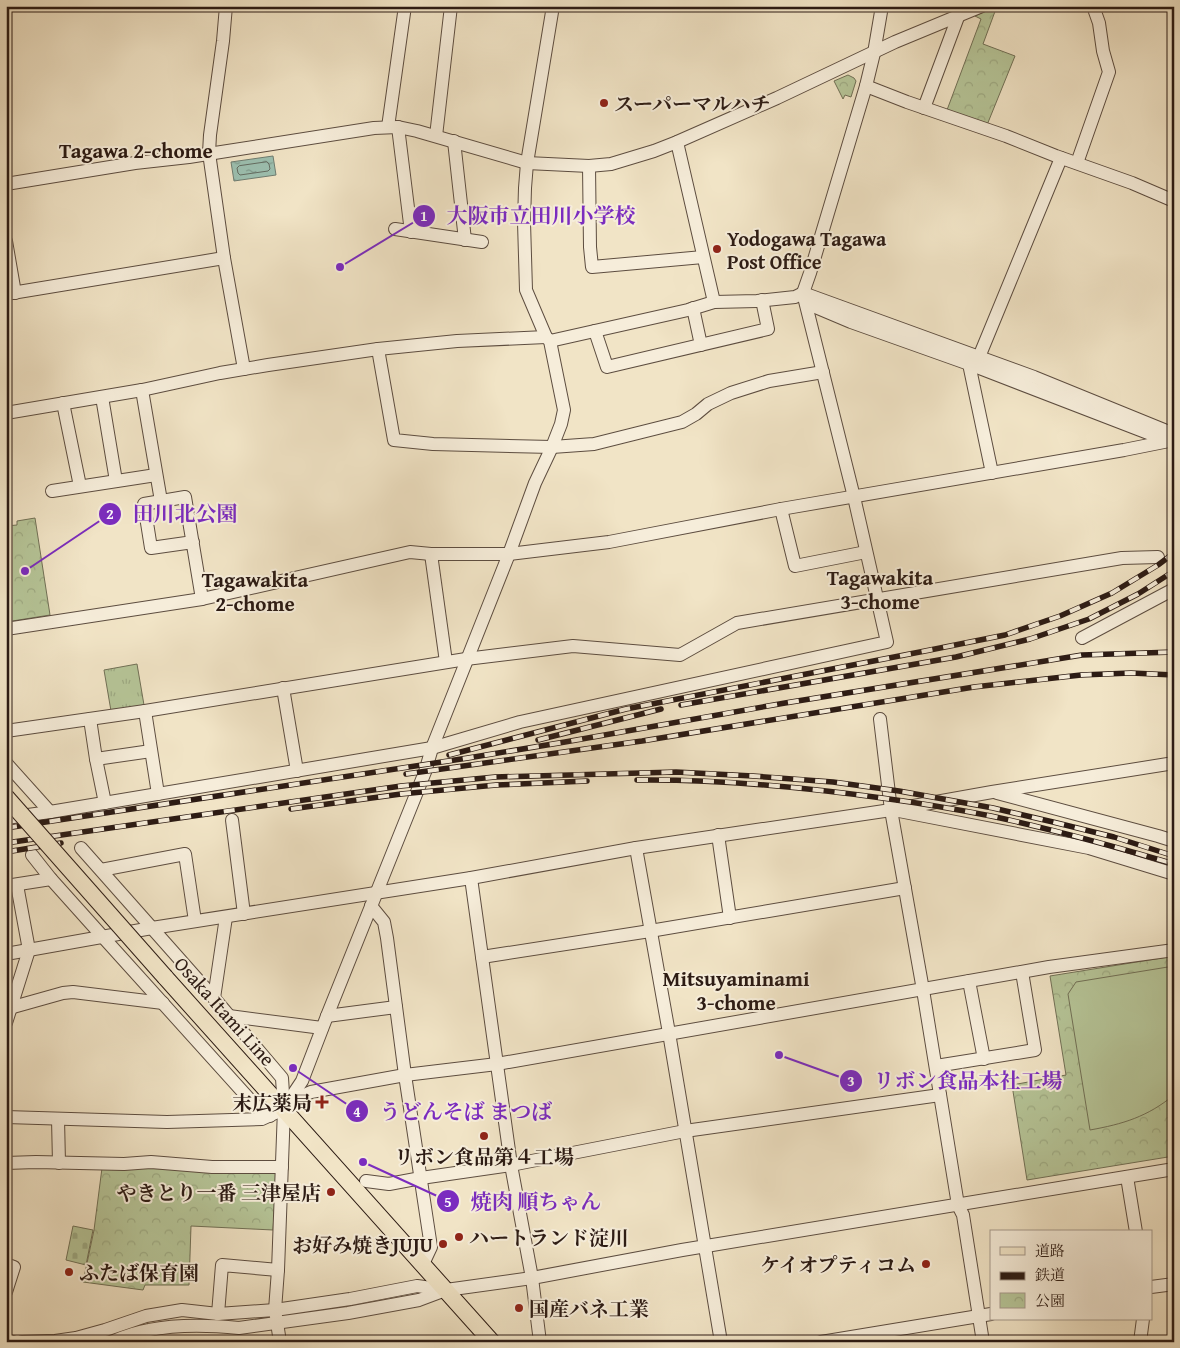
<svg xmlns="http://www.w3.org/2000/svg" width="1180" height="1348" font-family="'Gentium Book Plus','Noto Serif JP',serif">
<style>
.grass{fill:url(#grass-tufts);stroke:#717056}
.cemetery{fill:url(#cemetery-stones);stroke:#717056}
.park{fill:url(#park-crowns);stroke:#717056}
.pitch{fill:#b6c598;stroke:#717056}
.water{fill:url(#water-ripples);stroke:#6f7d71}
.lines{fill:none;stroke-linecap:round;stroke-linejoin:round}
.shore{stroke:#646d62;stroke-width:1}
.minor-casing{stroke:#5d4d40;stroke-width:14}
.major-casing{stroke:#2c1b14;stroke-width:18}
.minor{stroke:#f6edda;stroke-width:12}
.major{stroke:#f1e4c6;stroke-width:16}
.rail-casing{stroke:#2c1b14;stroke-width:5.5}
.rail{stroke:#f6edda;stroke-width:4;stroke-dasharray:11;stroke-linecap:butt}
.major-bridge-casing{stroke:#2c1b14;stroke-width:18;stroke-linecap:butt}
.major-bridge{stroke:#f1e4c6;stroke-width:16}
.poi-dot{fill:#8f2418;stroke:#f6edda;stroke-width:2}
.labels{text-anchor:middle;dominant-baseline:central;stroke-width:4;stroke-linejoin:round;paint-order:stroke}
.poi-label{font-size:20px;font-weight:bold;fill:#2c1b14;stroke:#f6edda;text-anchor:start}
.street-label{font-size:20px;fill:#2c1b14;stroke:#f6edda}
.neighbourhood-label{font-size:21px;font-weight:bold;fill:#2c1b14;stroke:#f6edda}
.leader{fill:none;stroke:#7b2cbf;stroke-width:2}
.callout-dot{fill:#7b2cbf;stroke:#f6edda;stroke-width:2}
.mark-label{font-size:15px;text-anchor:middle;font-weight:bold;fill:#fff}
.callout-label{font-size:21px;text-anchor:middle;font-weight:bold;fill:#7b2cbf;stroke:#f6edda;stroke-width:4;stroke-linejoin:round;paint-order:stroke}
</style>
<defs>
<pattern id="grass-tufts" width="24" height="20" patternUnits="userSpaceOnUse" patternTransform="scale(1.25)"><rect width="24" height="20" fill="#b6c598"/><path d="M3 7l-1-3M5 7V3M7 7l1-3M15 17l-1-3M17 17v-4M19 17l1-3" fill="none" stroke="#9da982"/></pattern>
<pattern id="cemetery-stones" width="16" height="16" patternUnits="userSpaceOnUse" patternTransform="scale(1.25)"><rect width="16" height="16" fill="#b6c598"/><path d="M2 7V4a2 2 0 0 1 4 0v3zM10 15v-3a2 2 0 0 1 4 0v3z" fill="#9da982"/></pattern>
<pattern id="park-crowns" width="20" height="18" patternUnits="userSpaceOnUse" patternTransform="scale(1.25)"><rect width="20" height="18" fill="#b6c598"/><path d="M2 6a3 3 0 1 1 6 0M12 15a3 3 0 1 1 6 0" fill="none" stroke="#9da982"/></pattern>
<pattern id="water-ripples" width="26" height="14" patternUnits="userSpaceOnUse" patternTransform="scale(1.25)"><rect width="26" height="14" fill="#9cbfaf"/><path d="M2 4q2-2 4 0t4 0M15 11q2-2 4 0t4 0" fill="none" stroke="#7f9a8d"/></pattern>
</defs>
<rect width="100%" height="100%" fill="#f1e4c6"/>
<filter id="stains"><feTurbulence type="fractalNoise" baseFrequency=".004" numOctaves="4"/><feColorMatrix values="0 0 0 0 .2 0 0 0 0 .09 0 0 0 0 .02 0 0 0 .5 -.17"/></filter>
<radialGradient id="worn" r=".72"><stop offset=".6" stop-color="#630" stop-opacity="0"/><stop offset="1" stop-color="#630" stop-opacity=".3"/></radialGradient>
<polygon class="grass" points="137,664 144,705 111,711 104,670"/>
<polygon class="cemetery" points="73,1226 93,1230 86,1265 66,1260"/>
<g class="park">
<polygon points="996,6 997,6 983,44 1015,56 987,125 947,110 981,19 975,16"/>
<polygon points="848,75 854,78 856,81 851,97 845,95 843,99 834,81"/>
<polygon points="35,518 50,615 6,622 6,526 17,525 17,521"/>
<polygon points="1174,956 1174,1156 1027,1180 1012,1085 1066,1075 1050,976"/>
<polygon points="102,1168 277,1170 273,1230 191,1226 189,1285 145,1285 143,1290 83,1282 94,1230"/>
</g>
<path class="pitch" d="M1174,966V1095C1147,1117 1123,1124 1090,1130L1068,994L1076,982Z"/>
<polygon class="water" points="273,156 276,175 234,181 231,162"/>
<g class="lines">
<polygon class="shore" points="267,162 269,164 270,169 268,171 240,175 238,173 237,168 239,166"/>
<g class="minor-casing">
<g id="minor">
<polyline points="226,6 223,41 210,135 209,153 224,258 244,369"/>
<polyline points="866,86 907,102 1006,136 1056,156 1132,183 1174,201"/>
<polyline points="924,108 958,17"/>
<polyline points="388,127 405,6"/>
<polyline points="398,127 411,232"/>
<polyline points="436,136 451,6"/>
<polyline points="454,141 465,240"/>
<polyline points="677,142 714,302"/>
<polyline points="1077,163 1109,72 1103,51 1099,23 1093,6"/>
<polyline points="589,166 590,247 592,267 703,257"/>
<polyline points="6,184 135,163 189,157 374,128 398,127 417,131 527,163 589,166 611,164 654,151 677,142 777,98 895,42 982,6"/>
<polyline points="395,229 482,242"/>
<polyline points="6,241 15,293"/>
<polyline points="6,294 224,258"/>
<polyline points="806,303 851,322 969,364 1166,440"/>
<polyline points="693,308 701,345"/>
<polyline points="595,331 607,367 768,329 762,300"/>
<polyline points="550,341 688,310 714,302 757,301 795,297 803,293 1034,377 1174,434"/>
<polyline points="378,349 394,440 433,444 552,447 594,444 682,422 696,414 708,404 731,393 769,381 823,372"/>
<polyline points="979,357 1061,158"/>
<polyline points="969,364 992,473"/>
<polyline points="142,390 161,501"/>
<polyline points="102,397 116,481"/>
<polyline points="63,403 80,486"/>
<polyline points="6,413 142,390 220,373 268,365 378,349 457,341 546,337"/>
<polyline points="52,491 156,475"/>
<polyline points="781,509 795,566 866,552"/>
<polyline points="193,542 151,548 144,504 185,497 202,599"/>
<polyline points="431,554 446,662"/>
<polyline points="6,629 202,599 410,552 431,554 509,554 609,542 781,509 1124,450 1174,440"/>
<polyline points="1082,638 1174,589"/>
<polyline points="283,688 297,771"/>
<polyline points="145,711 158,794"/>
<polyline points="90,719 96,759 105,803"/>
<polyline points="880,719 891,810 923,990 958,1205 963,1215 983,1342"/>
<polyline points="6,731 145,711 466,659 573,646 680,655 737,623 1122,558 1158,557"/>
<polyline points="96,759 151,751"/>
<polyline points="6,763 50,812"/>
<polyline points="997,793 1158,836 1174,841"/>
<polyline points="899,811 1089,848 1174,874"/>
<polyline points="6,818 50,812 432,748 520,722 887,642 854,497 803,293 810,273 866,86 874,53 882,6"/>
<polyline points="232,820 244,914"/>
<polyline points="718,835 730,918"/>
<polyline points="81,848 214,998 282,1078 284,1109 278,1270 275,1310 280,1342"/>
<polyline points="636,848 669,1033 721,1342"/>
<polyline points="32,855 51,879 103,937 261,1112 270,1116"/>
<polyline points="101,870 185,854 195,921"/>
<polyline points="471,878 511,1165 532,1278 540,1342"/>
<polyline points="6,886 51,879"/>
<polyline points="371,906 384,922 387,938 405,1075 431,1247 423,1264"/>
<polyline points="6,954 152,928 471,878 636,848 891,810 992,792 1174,763"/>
<polyline points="482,957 650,931 905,888"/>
<polyline points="969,981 984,1059"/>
<polyline points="214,998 226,917"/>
<polyline points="6,1009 63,993 73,992 163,1003"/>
<polyline points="229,1016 322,1028"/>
<polyline points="327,1016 396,1007"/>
<polyline points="6,1023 29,950 17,885"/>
<polyline points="936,1066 1035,1050 1022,972"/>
<polyline points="288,1102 302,1081 327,1016 425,772 432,748 509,554 535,483 552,447 561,424 564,410 550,341 546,337 526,290 524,222 525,188 527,163 553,6"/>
<polyline points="6,1117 167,1122 262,1119 284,1109 302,1096 311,1092 405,1075 497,1064 1049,967 1174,950"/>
<polyline points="58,1119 59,1163"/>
<polyline points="6,1163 36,1162 124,1164 151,1162 212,1167 282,1167"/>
<polyline points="1127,1177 1136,1232"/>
<polyline points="366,1181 389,1184 421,1178 511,1165 685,1131 940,1095"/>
<polyline points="6,1264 14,1267 6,1292"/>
<polyline points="1151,1287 1174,1284"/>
<polyline points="218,1314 222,1265 278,1270"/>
<polyline points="6,1341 13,1342"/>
<polyline points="22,1342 55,1341 76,1338 105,1330 146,1316 182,1310 218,1314 275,1310 350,1299 417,1286 446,1290 532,1278 682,1250 1174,1169"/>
<path d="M111,1342C123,1337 136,1332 149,1330C178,1324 210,1325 239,1328L348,1313L419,1300L443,1291"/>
<polyline points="821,1342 991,1314"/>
<polyline points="1140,1342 1143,1319"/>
</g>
</g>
<g class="major-casing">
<polyline id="major" points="165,977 492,1342"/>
</g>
<use href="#minor" class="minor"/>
<use href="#major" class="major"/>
<g class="rail-casing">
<g id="rail">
<polyline points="681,705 956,657 1030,639 1089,619 1138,594 1174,571"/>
<polyline points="538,740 661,709"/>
<polyline points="449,755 626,709 925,651 1005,635 1060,616 1112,593 1158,565 1174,553"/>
<polyline points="406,774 642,741 974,687 1081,675 1131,673 1174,675"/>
<path d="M637,780C719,779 801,787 882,798C919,803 955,809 991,816C1052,829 1113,846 1174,864"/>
<polyline points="291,809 401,794 496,785 587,781"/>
<polyline points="6,828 468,758 565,742 785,703 1082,655 1174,652"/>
<polyline points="6,843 401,786 495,777 676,772 753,776 833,782 899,791 993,808 1053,822 1114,837 1174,856"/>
<polyline points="6,852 61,843"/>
</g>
</g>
<use href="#rail" class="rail"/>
<g class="major-bridge-casing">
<polyline id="major-bridge" points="6,797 165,977"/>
</g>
<use href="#major-bridge" class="major-bridge"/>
</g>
<g class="poi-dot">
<circle cx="604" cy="103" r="5"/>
<circle cx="717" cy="249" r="5"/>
<path d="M319.5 1094.5h5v5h5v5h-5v5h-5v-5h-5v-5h5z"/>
<circle cx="484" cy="1136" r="5"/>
<circle cx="331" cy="1192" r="5"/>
<circle cx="459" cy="1237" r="5"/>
<circle cx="443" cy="1244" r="5"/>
<circle cx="926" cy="1264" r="5"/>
<circle cx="69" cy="1272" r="5"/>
<circle cx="519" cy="1308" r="5"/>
</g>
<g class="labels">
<g class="poi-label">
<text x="614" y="103">スーパーマルハチ</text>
<text x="727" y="238">Yodogawa Tagawa<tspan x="727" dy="23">Post Office</tspan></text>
<text x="312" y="1102" text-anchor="end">末広薬局</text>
<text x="484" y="1156" text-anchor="middle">リボン食品第４工場</text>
<text x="321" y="1192" text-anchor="end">やきとり一番 三津屋店</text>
<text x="469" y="1237">ハートランド淀川</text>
<text x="433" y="1244" text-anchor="end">お好み焼きJUJU</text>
<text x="916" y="1264" text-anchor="end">ケイオプティコム</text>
<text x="79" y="1272">ふたば保育園</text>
<text x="529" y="1308">国産バネ工業</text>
</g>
<g class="street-label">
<text transform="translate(225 1011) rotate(48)">Osaka Itami Line</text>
</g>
<g class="neighbourhood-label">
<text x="136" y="150">Tagawa 2-chome</text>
<text x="880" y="577">Tagawakita<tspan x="880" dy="24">3-chome</tspan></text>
<text x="255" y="579">Tagawakita<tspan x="255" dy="24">2-chome</tspan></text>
<text x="736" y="978">Mitsuyaminami<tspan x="736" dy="24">3-chome</tspan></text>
</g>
</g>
<path class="leader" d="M340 267L424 216M25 571L110 514M779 1055L851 1081M293 1068L357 1111M363 1162L448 1201"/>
<g class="callout-dot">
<circle cx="340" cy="267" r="5"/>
<circle cx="25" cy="571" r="5"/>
<circle cx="779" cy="1055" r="5"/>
<circle cx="293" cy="1068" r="5"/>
<circle cx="363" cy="1162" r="5"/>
<circle cx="424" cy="216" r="12"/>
<circle cx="110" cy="514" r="12"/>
<circle cx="851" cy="1081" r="12"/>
<circle cx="357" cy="1111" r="12"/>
<circle cx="448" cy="1201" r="12"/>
</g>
<g class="mark-label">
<text x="424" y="221">1</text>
<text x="110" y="519">2</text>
<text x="851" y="1086">3</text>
<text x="357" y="1117">4</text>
<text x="448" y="1207">5</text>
</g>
<g class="callout-label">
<text x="541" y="223">大阪市立田川小学校</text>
<text x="185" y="521">田川北公園</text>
<text x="968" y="1088">リボン食品本社工場</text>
<text x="466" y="1119">うどんそば まつば</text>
<text x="536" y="1209">焼肉 順ちゃん</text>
</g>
<rect width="1180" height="1348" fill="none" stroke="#f1e4c6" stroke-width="25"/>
<rect x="8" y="8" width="1165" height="1333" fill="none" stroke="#2c1b14" stroke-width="2.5"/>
<rect x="12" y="12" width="1155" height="1323" fill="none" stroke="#2c1b14"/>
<rect x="990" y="1230" width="162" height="90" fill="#f6edda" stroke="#a5998b"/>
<rect x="1000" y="1247" width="25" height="8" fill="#f1e4c6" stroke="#a5998b"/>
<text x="1035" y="1256" font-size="15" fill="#2c1b14">道路</text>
<rect x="1000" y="1272" width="25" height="8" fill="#2c1b14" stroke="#a5998b"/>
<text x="1035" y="1280" font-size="15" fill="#2c1b14">鉄道</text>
<rect x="1000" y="1293" width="25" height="15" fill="url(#park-crowns)" stroke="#a5998b"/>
<text x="1035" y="1306" font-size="15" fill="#2c1b14">公園</text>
<rect width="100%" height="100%" filter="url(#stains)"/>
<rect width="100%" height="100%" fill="url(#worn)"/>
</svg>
